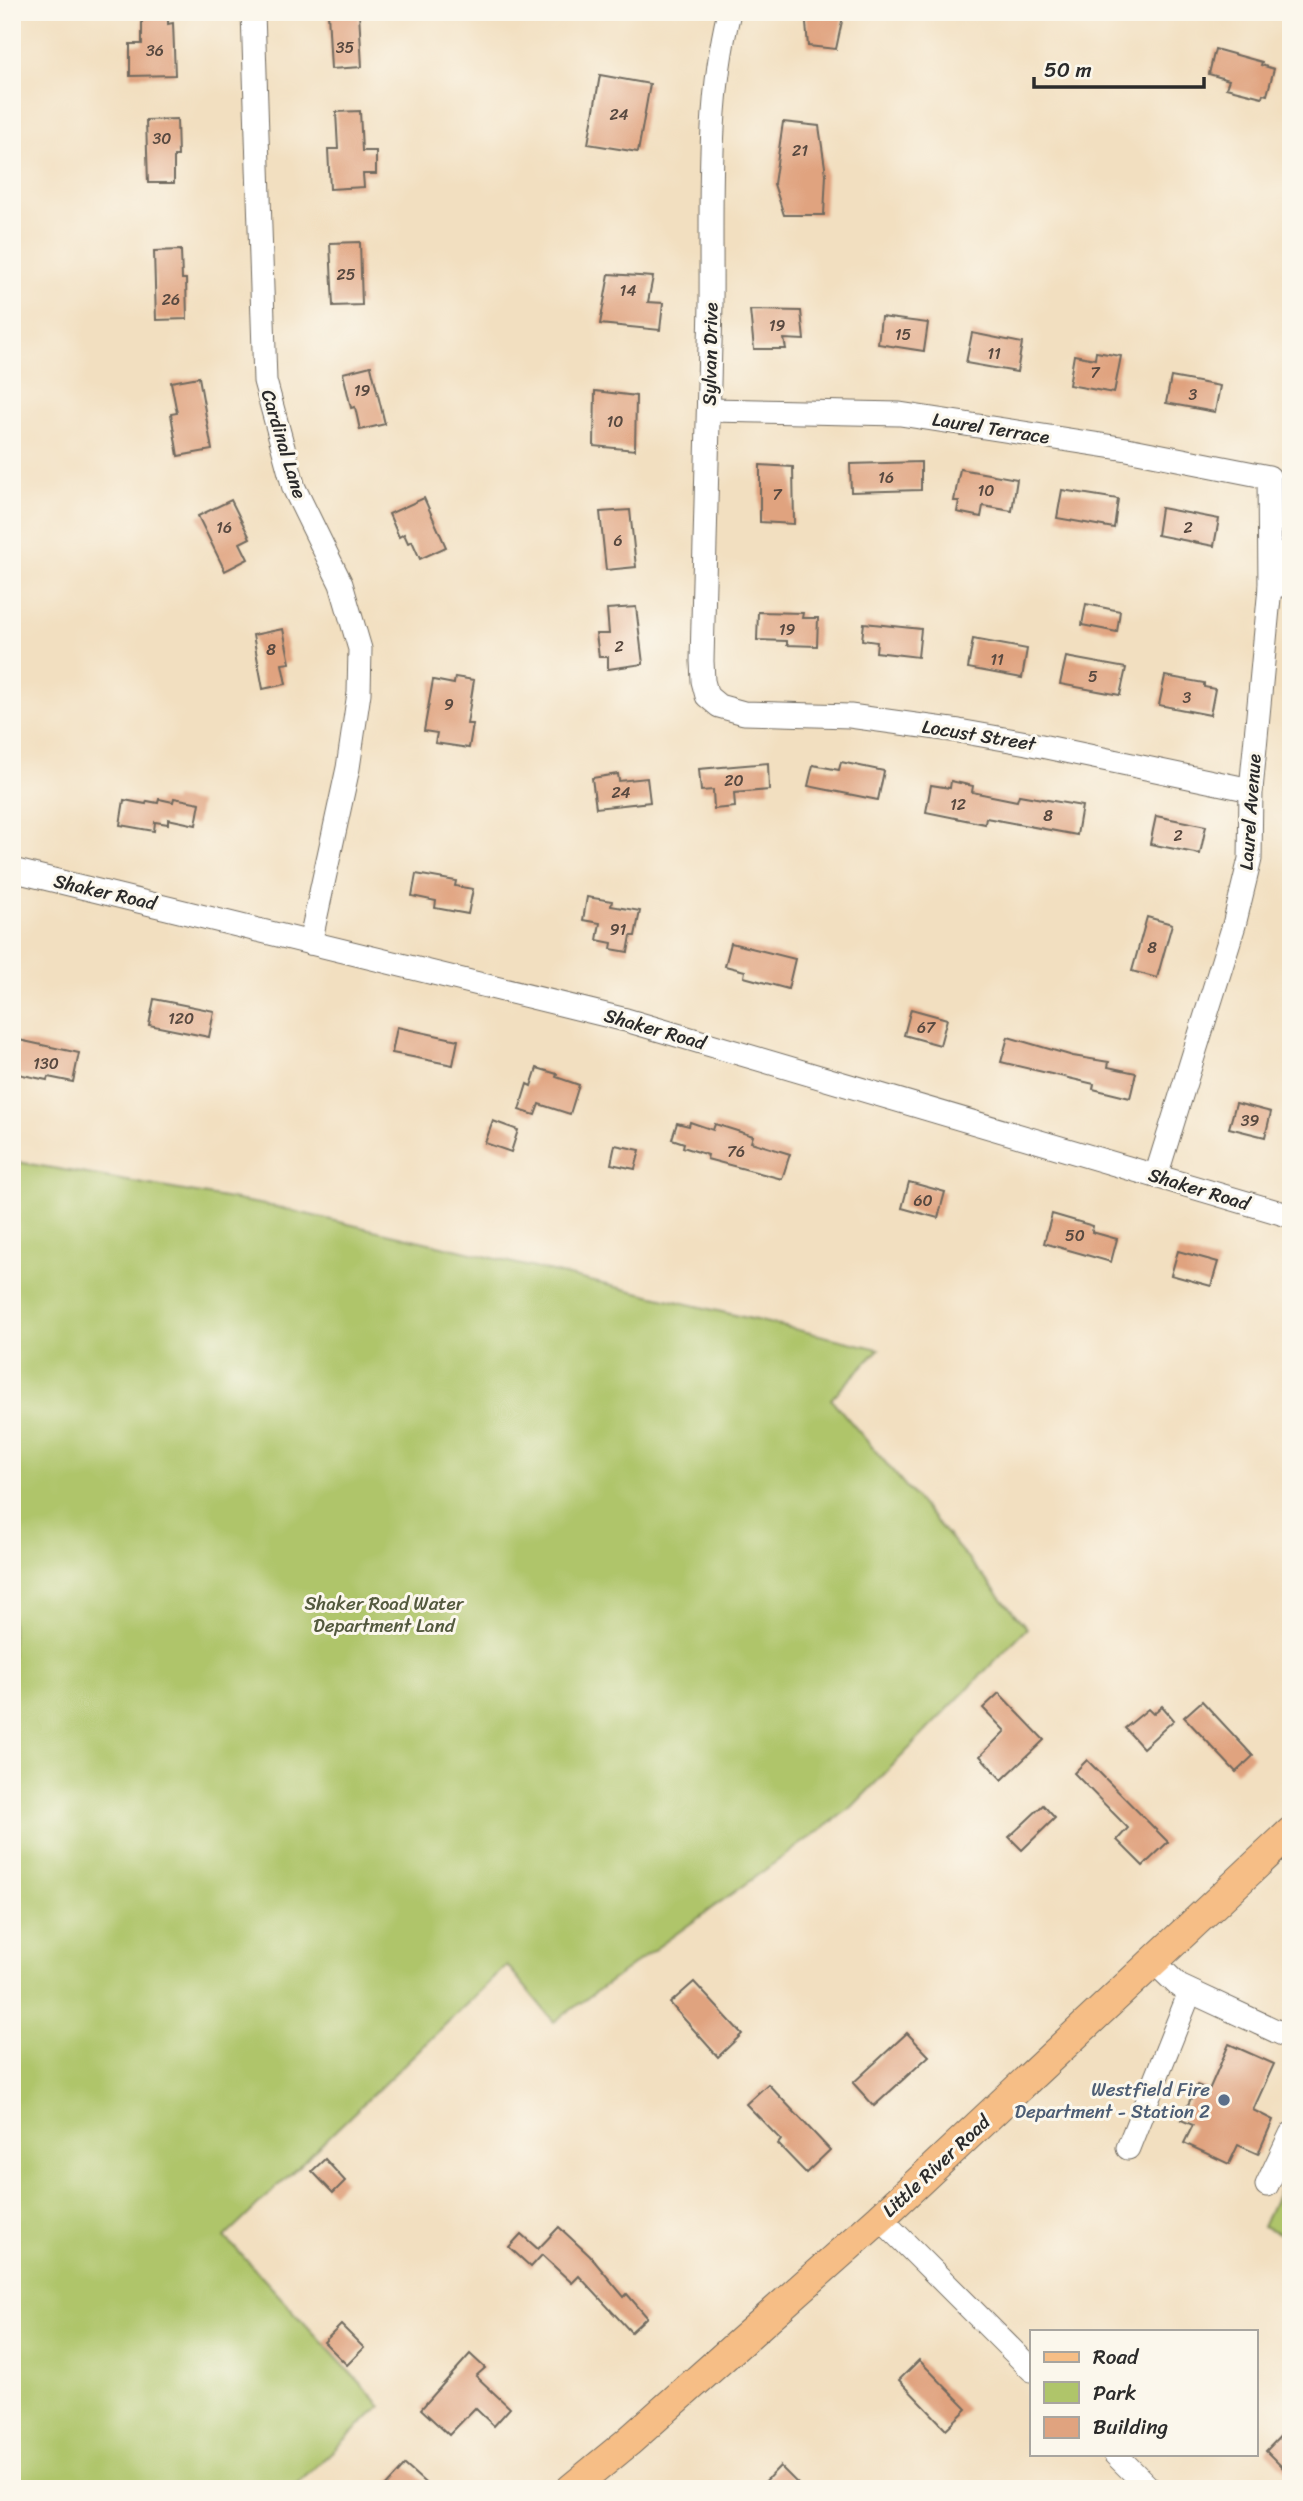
<svg xmlns="http://www.w3.org/2000/svg" width="1303" height="2501" font-family="Sriracha,sans-serif">
<style>
.green{fill:#afc56a;stroke:#6d784a;stroke-width:2}
.building{fill:#e0a37f}
.lines{fill:none;stroke-linecap:round;stroke-linejoin:round}
.minor-casing{stroke:#716a5f;stroke-width:25}
.major-casing{stroke:#716a5f;stroke-width:32}
.minor{stroke:#fff;stroke-width:23}
.major{stroke:#f6be86;stroke-width:30}
.service-dot{fill:#5c6f8a;stroke:#fbf7ec;stroke-width:2.5}
.labels{text-anchor:middle;dominant-baseline:central;stroke-width:6;stroke-linejoin:round;paint-order:stroke}
.number-label{font-size:16px;fill:#584940}
.street-label{font-size:19px;fill:#2b2b2b;stroke:#fbf7ec}
.park-label{font-size:19px;fill:#53593e;stroke:#fbf7ec}
.service-label{font-size:19px;fill:#4e5e75;stroke:#fbf7ec;text-anchor:end}
</style>
<rect width="100%" height="100%" fill="#fbf7ec"/>
<filter id="ink" filterUnits="userSpaceOnUse"><feTurbulence type="fractalNoise" baseFrequency=".0143" numOctaves="2"/><feDisplacementMap in="SourceGraphic" scale="14" xChannelSelector="R" yChannelSelector="G"/><feConvolveMatrix kernelMatrix="1 2 1 2 8 2 1 2 1" color-interpolation-filters="sRGB"/></filter>
<filter id="wash" filterUnits="userSpaceOnUse"><feTurbulence type="fractalNoise" baseFrequency=".00686" numOctaves="4" result="noise"/><feDisplacementMap in="SourceGraphic" scale="28" xChannelSelector="R" yChannelSelector="G"/><feGaussianBlur stdDeviation="1.57" result="paint"/><feColorMatrix in="noise" values="0 0 0 0 0 0 0 0 0 0 0 0 0 0 0 0 0 1.4 0 .05"/><feComposite in="paint" operator="in"/></filter>
<g filter="url(#wash)">
<rect width="100%" height="100%" fill="#f2dfc0"/>
<g class="green">
<polygon points="12,1161 276,1207 879,1349 831,1399 1027,1628 852,1807 554,2022 507,1965 225,2237 381,2406 292,2489 12,2489"/>
<polygon points="1291,2164 1291,2239 1263,2226"/>
</g>
<g id="blocks">
<g class="building">
<polygon points="142,12 168,12 168,24 173,23 175,75 130,76 130,44 142,44"/>
<polygon points="328,12 359,12 362,67 331,69"/>
<polygon points="805,12 844,12 836,49 808,46"/>
<polygon points="1215,49 1262,62 1261,65 1274,69 1267,95 1263,94 1262,97 1226,88 1229,80 1209,74"/>
<polygon points="600,75 650,84 638,152 588,144"/>
<polygon points="360,111 362,151 376,151 376,174 363,174 364,187 330,189 328,149 338,149 336,112"/>
<polygon points="177,119 178,156 174,156 174,183 148,183 146,120"/>
<polygon points="783,122 819,126 826,174 824,215 784,215 774,184"/>
<polygon points="360,242 362,305 333,306 330,243"/>
<polygon points="181,250 182,279 186,279 187,319 156,320 154,251"/>
<polygon points="609,274 653,277 648,302 663,303 660,330 600,324"/>
<polygon points="750,310 801,311 804,340 784,339 786,349 754,349"/>
<polygon points="881,317 928,323 924,351 878,344"/>
<polygon points="972,333 1022,343 1017,372 966,363"/>
<polygon points="1096,352 1121,356 1114,393 1069,385 1074,355 1095,359"/>
<polygon points="371,366 385,424 360,430 355,407 351,408 343,373"/>
<polygon points="199,377 212,450 178,456 171,414 177,413 171,382"/>
<polygon points="1171,377 1220,386 1215,412 1166,403"/>
<polygon points="595,391 636,396 635,450 594,446"/>
<polygon points="921,462 921,490 851,492 850,464"/>
<polygon points="760,465 793,467 794,524 760,522"/>
<polygon points="960,469 1017,479 1012,511 983,506 981,517 957,512 959,501 954,501"/>
<polygon points="1062,490 1118,499 1114,528 1057,518"/>
<polygon points="424,498 446,547 420,559 412,541 408,543 404,534 399,537 389,514"/>
<polygon points="231,500 250,538 240,543 248,559 225,571 198,516"/>
<polygon points="1161,508 1219,519 1214,546 1157,535"/>
<polygon points="630,510 636,567 606,570 600,512"/>
<polygon points="1086,604 1120,611 1117,632 1082,625"/>
<polygon points="636,607 643,664 608,669 608,657 599,657 596,634 609,634 607,609"/>
<polygon points="758,612 803,613 802,618 818,618 817,646 787,645 787,641 757,640"/>
<polygon points="864,623 921,629 918,657 876,652 877,642 862,640"/>
<polygon points="283,629 290,663 282,664 286,684 263,689 253,635"/>
<polygon points="973,639 1027,649 1022,678 968,668"/>
<polygon points="1066,657 1126,668 1120,695 1060,684"/>
<polygon points="1165,676 1204,683 1204,687 1215,689 1210,715 1159,705"/>
<polygon points="455,677 474,680 467,724 473,724 469,748 435,743 437,733 424,731 433,680 454,684"/>
<polygon points="841,762 884,771 878,800 808,786 813,765 839,770"/>
<polygon points="768,763 769,790 734,793 735,807 714,809 713,790 701,791 699,769"/>
<polygon points="618,774 619,781 647,778 650,802 596,808 592,778"/>
<polygon points="951,781 973,786 972,792 1017,801 1019,795 1082,806 1077,835 986,818 985,824 926,812 931,785 950,788"/>
<polygon points="174,798 200,803 196,825 168,819 168,824 155,822 154,831 120,825 124,800 146,804 147,801 158,803 159,799 173,802"/>
<polygon points="1156,816 1206,826 1200,854 1150,844"/>
<polygon points="416,874 456,881 455,886 473,889 468,914 435,908 436,901 412,896"/>
<polygon points="587,897 612,901 611,906 640,911 635,936 631,936 628,952 611,949 612,943 597,940 600,923 583,920"/>
<polygon points="1147,917 1172,924 1157,978 1132,971"/>
<polygon points="731,943 795,959 788,989 744,977 745,971 725,966"/>
<polygon points="154,999 214,1011 209,1037 149,1025"/>
<polygon points="911,1009 947,1019 940,1045 904,1035"/>
<polygon points="397,1027 458,1040 453,1065 392,1053"/>
<polygon points="1008,1037 1073,1056 1109,1062 1108,1067 1136,1073 1130,1098 1093,1089 1094,1084 1001,1062"/>
<polygon points="19,1040 79,1053 73,1082 48,1077 47,1080 13,1073"/>
<polygon points="537,1068 557,1074 556,1077 579,1085 570,1114 539,1104 535,1115 519,1110 527,1084 531,1086"/>
<polygon points="1236,1103 1271,1112 1265,1137 1229,1128"/>
<polygon points="493,1121 518,1130 511,1152 485,1143"/>
<polygon points="690,1122 713,1130 715,1124 753,1136 751,1142 790,1154 782,1179 707,1159 708,1155 683,1147 684,1143 672,1139 677,1123 689,1126"/>
<polygon points="615,1145 640,1150 635,1169 611,1164"/>
<polygon points="909,1182 945,1192 938,1218 902,1208"/>
<polygon points="1052,1214 1093,1226 1092,1232 1117,1239 1111,1262 1044,1243"/>
<polygon points="1178,1251 1218,1262 1211,1286 1171,1275"/>
<polygon points="999,1693 1044,1740 1002,1780 980,1756 1005,1731 983,1708"/>
<polygon points="1202,1701 1253,1756 1236,1772 1184,1717"/>
<polygon points="1162,1706 1174,1720 1143,1748 1125,1728 1148,1709 1153,1714"/>
<polygon points="1087,1760 1168,1842 1143,1866 1117,1840 1128,1828 1074,1773"/>
<polygon points="1043,1805 1055,1818 1022,1850 1009,1837"/>
<polygon points="694,1982 742,2034 718,2057 670,2003"/>
<polygon points="907,2033 929,2056 874,2106 853,2083"/>
<polygon points="1229,2044 1274,2064 1253,2110 1273,2120 1258,2154 1238,2145 1229,2164 1184,2143 1193,2125 1181,2120 1197,2085 1209,2090"/>
<polygon points="768,2084 830,2150 806,2173 778,2144 781,2140 746,2104"/>
<polygon points="325,2159 345,2181 333,2193 312,2171"/>
<polygon points="559,2227 590,2256 624,2297 627,2294 647,2317 631,2332 579,2276 572,2283 542,2255 531,2267 509,2247 521,2234 538,2249"/>
<polygon points="341,2325 364,2348 347,2365 324,2342"/>
<polygon points="470,2354 485,2368 476,2376 510,2408 494,2426 475,2408 449,2435 421,2409"/>
<polygon points="919,2360 967,2409 946,2429 899,2380"/>
<polygon points="1291,2425 1291,2476 1266,2451"/>
<polygon points="405,2465 432,2489 383,2489"/>
<polygon points="780,2466 803,2489 758,2489"/>
</g>
</g>
</g>
<g filter="url(#ink)">
<use href="#blocks" fill-opacity="0" stroke="#716a5f" stroke-width="2"/>
<g class="lines">
<g class="minor-casing">
<g id="minor">
<polyline points="253,12 265,381 294,488 341,584 360,649 359,693 348,768 310,943"/>
<path d="M729,12C706,107 712,207 711,304C709,423 706,542 702,661L703,681L707,696L719,706L744,713L850,716L959,731L1027,743L1251,790"/>
<polyline points="710,410 900,414 1127,449 1269,477 1270,587 1251,790 1250,859 1234,925 1156,1176"/>
<polyline points="1270,587 1291,583"/>
<polyline points="12,870 626,1020 1291,1216"/>
<polyline points="1154,1962 1179,1986 1291,2038"/>
<polyline points="1128,2148 1190,1992"/>
<polyline points="1267,2185 1291,2134"/>
<polyline points="880,2218 1032,2370"/>
<polyline points="1115,2454 1150,2489"/>
</g>
</g>
<g class="major-casing">
<polyline id="major" points="571,2489 628,2442 880,2218 1291,1832"/>
</g>
<use href="#minor" class="minor"/>
<use href="#major" class="major"/>
</g>
</g>
<circle class="service-dot" cx="1224" cy="2100" r="7"/>
<g class="labels">
<g class="number-label">
<text x="345" y="47">35</text>
<text x="155" y="50">36</text>
<text x="619" y="114">24</text>
<text x="162" y="138">30</text>
<text x="800" y="150">21</text>
<text x="346" y="274">25</text>
<text x="628" y="290">14</text>
<text x="171" y="299">26</text>
<text x="777" y="325">19</text>
<text x="903" y="334">15</text>
<text x="994" y="353">11</text>
<text x="1095" y="372">7</text>
<text x="362" y="390">19</text>
<text x="1193" y="394">3</text>
<text x="615" y="421">10</text>
<text x="886" y="477">16</text>
<text x="986" y="490">10</text>
<text x="777" y="494">7</text>
<text x="224" y="527">16</text>
<text x="1188" y="527">2</text>
<text x="618" y="540">6</text>
<text x="787" y="629">19</text>
<text x="619" y="646">2</text>
<text x="271" y="649">8</text>
<text x="997" y="659">11</text>
<text x="1093" y="676">5</text>
<text x="1187" y="697">3</text>
<text x="449" y="704">9</text>
<text x="734" y="780">20</text>
<text x="621" y="792">24</text>
<text x="958" y="804">12</text>
<text x="1048" y="815">8</text>
<text x="1178" y="835">2</text>
<text x="618" y="929">91</text>
<text x="1152" y="947">8</text>
<text x="181" y="1018">120</text>
<text x="926" y="1027">67</text>
<text x="46" y="1063">130</text>
<text x="1250" y="1120">39</text>
<text x="736" y="1151">76</text>
<text x="923" y="1200">60</text>
<text x="1075" y="1235">50</text>
</g>
<g class="street-label">
<text transform="translate(710 354) rotate(-89)">Sylvan Drive</text>
<text transform="translate(991 428) rotate(9)">Laurel Terrace</text>
<text transform="translate(284 444) rotate(73)">Cardinal Lane</text>
<text transform="translate(979 735) rotate(9)">Locust Street</text>
<text transform="translate(1250 812) rotate(-86)">Laurel Avenue</text>
<text transform="translate(105 892) rotate(13)">Shaker Road</text>
<text transform="translate(655 1029) rotate(16)">Shaker Road</text>
<text transform="translate(1199 1189) rotate(17)">Shaker Road</text>
<text transform="translate(936 2166) rotate(-43)">Little River Road</text>
</g>
<g class="park-label">
<text x="384" y="1603">Shaker Road Water<tspan x="384" dy="22">Department Land</tspan></text>
</g>
<g class="service-label">
<text x="1210" y="2089">Westfield Fire<tspan x="1210" dy="22">Department - Station 2</tspan></text>
</g>
</g>
<rect width="1303" height="2501" fill="none" stroke="#fbf7ec" stroke-width="42"/>
<rect x="1030" y="2330" width="228" height="126" fill="#fbf7ec" stroke="#a8a59f" stroke-width="2"/>
<rect x="1044" y="2352" width="35" height="10" fill="#f6be86" stroke="#a8a59f" stroke-width="2"/>
<text x="1093" y="2364" font-size="21" fill="#2b2b2b">Road</text>
<rect x="1044" y="2382" width="35" height="21" fill="#afc56a" stroke="#a8a59f" stroke-width="2"/>
<text x="1093" y="2400" font-size="21" fill="#2b2b2b">Park</text>
<rect x="1044" y="2417" width="35" height="21" fill="#e0a37f" stroke="#a8a59f" stroke-width="2"/>
<text x="1093" y="2434" font-size="21" fill="#2b2b2b">Building</text>
<path d="M1034 77v10h170v-10" fill="none" stroke="#2b2b2b" stroke-width="3.5"/>
<text x="1044" y="77" font-size="21" fill="#2b2b2b" stroke="#fbf7ec" stroke-width="5" paint-order="stroke">50 m</text>
</svg>
